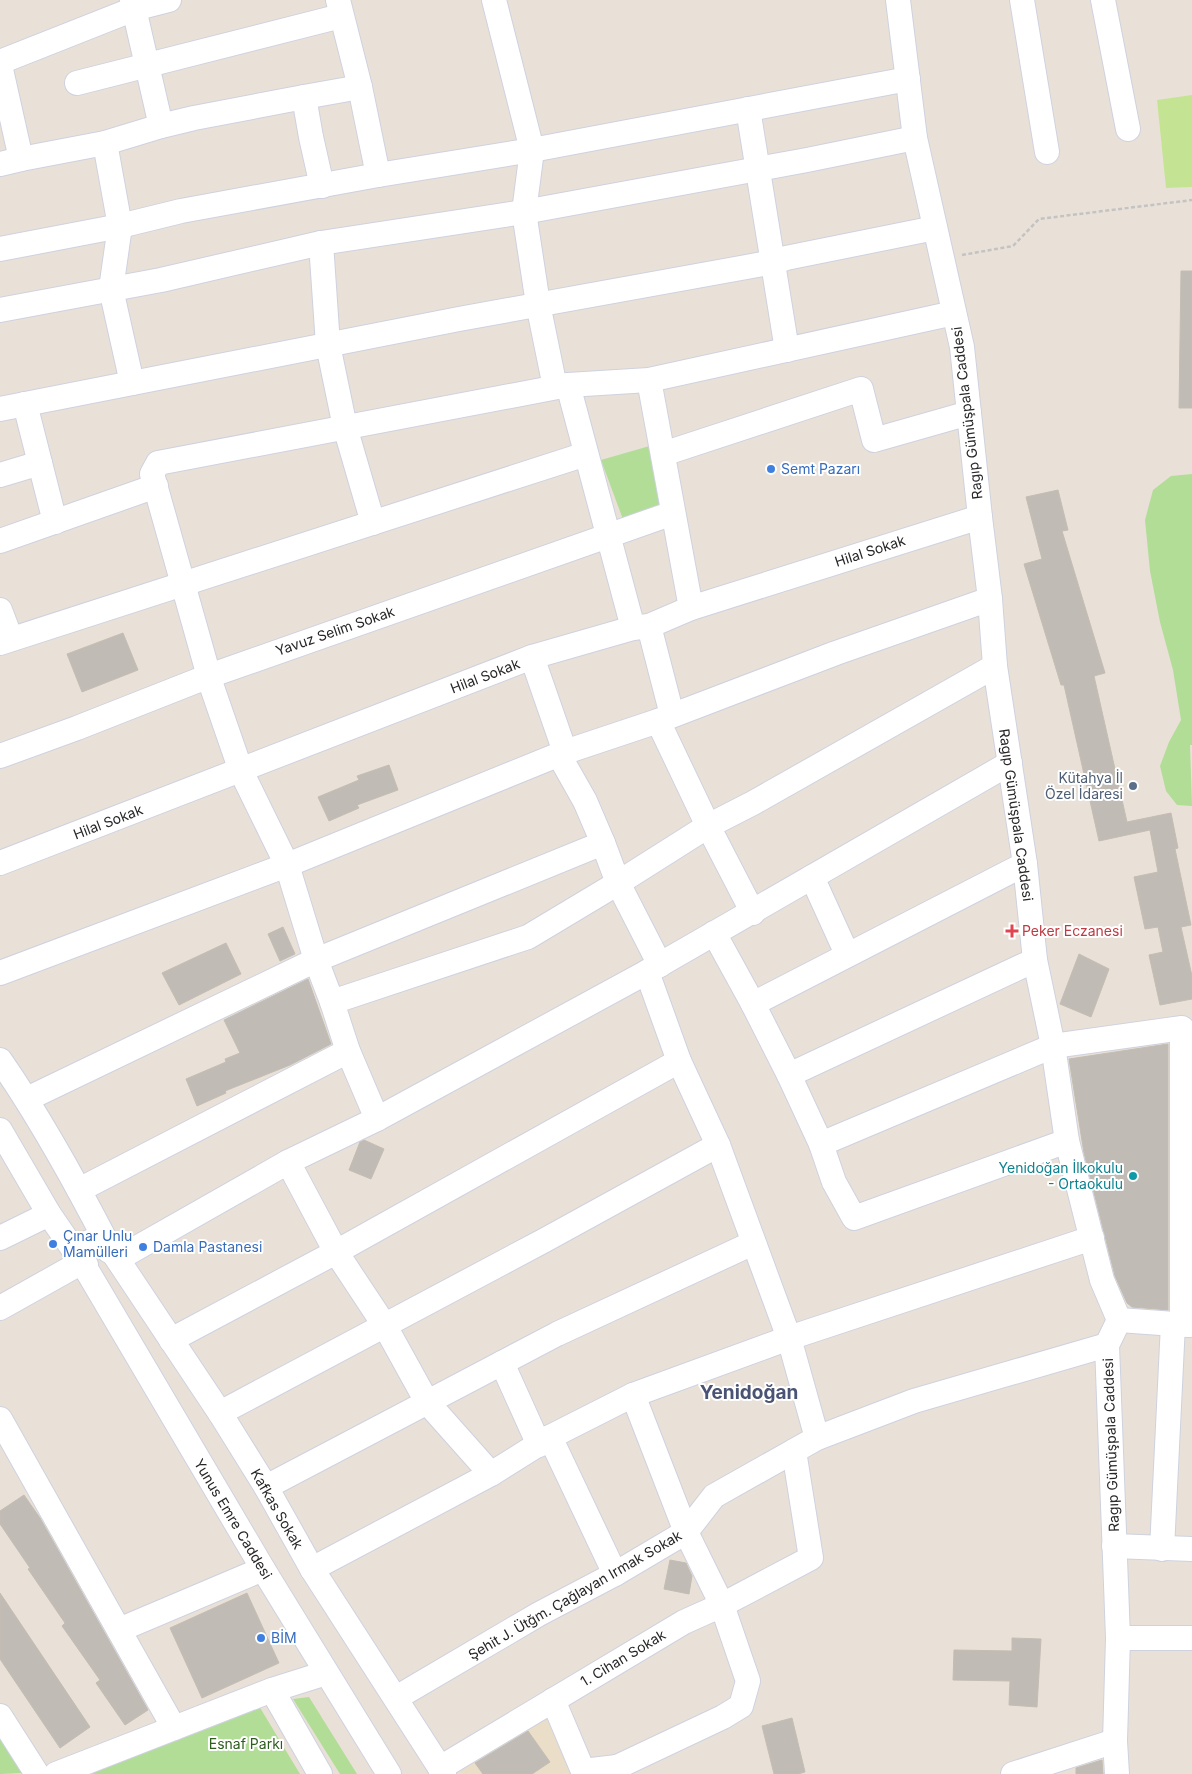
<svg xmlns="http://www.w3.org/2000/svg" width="1192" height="1774" font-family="Inter,sans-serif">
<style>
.education{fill:#eadec8}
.green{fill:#b1dd97}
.pitch{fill:#c5e493}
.building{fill:#c1bbb5;stroke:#c3bdb3}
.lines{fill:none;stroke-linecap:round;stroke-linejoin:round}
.minor-casing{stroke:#ced2df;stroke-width:26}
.path{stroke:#c3c3c3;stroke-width:2.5;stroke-dasharray:4 2.5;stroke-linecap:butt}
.minor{stroke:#fff;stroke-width:24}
.shop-dot{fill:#3f7fe0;stroke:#fff;stroke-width:2}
.service-dot{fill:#5c6f8a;stroke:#fff;stroke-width:2}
.health-dot{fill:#e0444e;stroke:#fff;stroke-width:2}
.culture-dot{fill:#0f9aa8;stroke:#fff;stroke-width:2}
.labels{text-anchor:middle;stroke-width:4;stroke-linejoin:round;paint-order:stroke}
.street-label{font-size:14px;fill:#272727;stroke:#fff}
.shop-label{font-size:14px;fill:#366cbe;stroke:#fff;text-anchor:start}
.service-label{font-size:14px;fill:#4e5e75;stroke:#fff;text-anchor:end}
.health-label{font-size:14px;fill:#be3a42;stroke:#fff;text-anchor:start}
.culture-label{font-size:14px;fill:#0d838f;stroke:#fff;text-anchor:end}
.park-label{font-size:14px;fill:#2c5e1d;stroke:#fff}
.district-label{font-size:19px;font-weight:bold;fill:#4a5374;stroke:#fff}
</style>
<rect width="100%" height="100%" fill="#e9e1d8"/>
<path class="education" d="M547 1710 578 1774H462L457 1766Z"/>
<g class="green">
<path d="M653 445 666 506 624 522 601 460Z"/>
<path d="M1192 474V745H1190L1192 806 1177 805 1166 791 1160 766 1169 742 1181 720 1173 670 1160 622 1150 571 1145 520 1153 490 1171 476Z"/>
<path d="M309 1697 357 1774H340L293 1699Z"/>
<path d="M259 1706 300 1774H93V1772Z"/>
<path d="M0 1736 23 1773 0 1774Z"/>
</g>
<path class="pitch" d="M1192 95V187L1166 188 1157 100Z"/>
<g class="building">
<path d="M1181 271H1192V408H1179Z"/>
<path d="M1058 490 1068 530 1062 531 1105 673 1094 676 1127 822 1171 813 1178 848 1175 849 1191 925 1181 927 1192 976V999L1160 1005 1149 955 1163 952 1158 927 1145 929 1134 877 1158 872 1150 830 1099 841 1064 685H1061L1024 564 1042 559 1026 497Z"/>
<path d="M123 633 138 670 82 692 67 654Z"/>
<path d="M389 765 398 790 357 805 359 808 329 821 318 797 359 780 357 776Z"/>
<path d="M283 927 295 954 280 961 268 934Z"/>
<path d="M226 943 241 974 179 1005 162 973Z"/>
<path d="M1079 954 1109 969 1091 1017 1060 1004Z"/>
<path d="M308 979 331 1044 290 1065 225 1091 226 1093 197 1106 186 1079 226 1062 225 1059 240 1053 224 1020Z"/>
<path d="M1168 1044V1310L1132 1307 1127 1303 1115 1276 1084 1153 1069 1059Z"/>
<path d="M364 1140 384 1149 371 1179 349 1170 360 1142Z"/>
<path d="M24 1495 40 1518 148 1710 125 1725 96 1683 100 1680 62 1626 65 1623 28 1569 30 1568 0 1524V1511Z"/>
<path d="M670 1560 686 1563 692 1576 689 1594 664 1589Z"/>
<path d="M0 1593 90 1727 60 1748 0 1659Z"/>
<path d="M247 1593 279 1663 202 1698 170 1628Z"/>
<path d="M1012 1638 1041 1639 1037 1707 1009 1705 1010 1681 953 1680 954 1650 1012 1651Z"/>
<path d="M792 1718 805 1772 798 1774H774L762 1726Z"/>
<path d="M528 1731 550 1762 532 1774H483L475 1763Z"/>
<path d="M1102 1760 1103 1774H1076V1768Z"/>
</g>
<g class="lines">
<g class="minor-casing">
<g id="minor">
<path d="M132 0 161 126"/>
<path d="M338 0 360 87 378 175"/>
<path d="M494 0 532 150 524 212 538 304 555 387"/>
<path d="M898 0 915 138 962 347 980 517 990 599 995 666 1025 864 1035 960 1053 1046 1067 1141 1102 1280 1119 1320 1107 1345 1118 1638 1115 1741 1117 1774"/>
<path d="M1022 0 1047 152"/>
<path d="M1103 0 1128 129"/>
<path d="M0 62 134 9 169 0"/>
<path d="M0 65 21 159"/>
<path d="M77 83 341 16"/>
<path d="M304 97 360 87"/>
<path d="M748 109 787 350"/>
<path d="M105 143 120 226 111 289 132 383"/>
<path d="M0 164 21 159 105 143 161 126 194 118 304 97 311 137 322 186"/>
<path d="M321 243 328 345 345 427 373 523"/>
<path d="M0 249 120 226 181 211 378 175 532 150 908 79"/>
<path d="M0 310 161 280 321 243 524 212 807 160 915 138"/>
<path d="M649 380 691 608"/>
<path d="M568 385 633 628"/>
<path d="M25 404 55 522"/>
<path d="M0 409 459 319 774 262 786 258 935 228"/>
<path d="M663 454 861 389 874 440 969 413"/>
<path d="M0 475 40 463"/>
<path d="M0 541 156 486"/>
<path d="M0 610 11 639"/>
<path d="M649 626 672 715"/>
<path d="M0 643 586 454"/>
<path d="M532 657 565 752"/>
<path d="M658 721 708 826 753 913"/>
<path d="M559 755 585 801 603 843"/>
<path d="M0 756 77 728 209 676 673 513"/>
<path d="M0 863 532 657 633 628 649 626 691 608 980 517"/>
<path d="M812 877 847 954"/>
<path d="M714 933 753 1004 789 1075 821 1144 834 1182 854 1218 1067 1141"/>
<path d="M660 965 618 883 708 826 753 803 995 666"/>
<path d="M647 972 679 1061 718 1145 789 1338 817 1438"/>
<path d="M0 973 287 865 565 752 658 721 836 653 990 599"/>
<path d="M753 1004 1025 864"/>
<path d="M0 1060C41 1119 75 1181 108 1245L109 1251"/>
<path d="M789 1075 1035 960"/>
<path d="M27 1099 316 960 603 843 618 883 528 937 332 1002"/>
<path d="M377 1119 348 1051 332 1002 316 960 287 865 241 771 212 687 152 474 158 463 568 385 649 380 954 313"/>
<path d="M0 1130 49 1214 82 1262 86 1265"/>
<path d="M821 1144 1053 1046 1182 1028V1325"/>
<path d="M288 1162 336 1252 385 1326 427 1402 491 1474"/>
<path d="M79 1190 348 1051"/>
<path d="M0 1238 49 1214"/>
<path d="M108 1245 220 1413 266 1487 312 1569 444 1774"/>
<path d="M0 1308 82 1262"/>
<path d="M1119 1320 1189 1325"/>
<path d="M171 1340 336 1252 679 1061"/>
<path d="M502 1363 539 1445"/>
<path d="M220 1413 545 1240 718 1145"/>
<path d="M0 1419 174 1728"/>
<path d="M550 1437 615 1574"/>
<path d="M266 1487 557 1334 753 1243"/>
<path d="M1114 1546 1192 1549"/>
<path d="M1162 1549 1173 1324"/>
<path d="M312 1569 491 1474 550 1437 633 1395 789 1338 1092 1238"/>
<path d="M119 1630 263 1569"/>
<path d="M1118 1638H1192"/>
<path d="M272 1690 320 1774"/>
<path d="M396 1698 539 1614 615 1574 686 1532 714 1496 817 1438 914 1401 1107 1345"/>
<path d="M553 1700 583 1771 617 1767 619 1774"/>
<path d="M0 1716 37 1774"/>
<path d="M617 1767 723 1717 741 1706 748 1681 722 1605 686 1532 633 1395"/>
<path d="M440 1768 684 1622 722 1605 811 1558 794 1451"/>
<path d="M56 1774 272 1690 326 1673"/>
<path d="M389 1774 263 1569 82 1262 81 1252 82 1248 85 1244 94 1240 103 1241 108 1245 128 1253 288 1162 377 1119 647 972 1010 763"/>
<path d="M1013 1774 1115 1741"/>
</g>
</g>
<path class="path" d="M962 255 1013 246 1039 219 1192 200"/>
<use href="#minor" class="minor"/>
</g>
<g class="shop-dot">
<circle cx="771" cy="469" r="5"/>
<circle cx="53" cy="1244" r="5"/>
<circle cx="143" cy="1247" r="5"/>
<circle cx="261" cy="1638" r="5"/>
</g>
<circle class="service-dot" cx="1133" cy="786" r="5"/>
<path class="health-dot" d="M1009.5 923.5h5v5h5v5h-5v5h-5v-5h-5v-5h5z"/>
<circle class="culture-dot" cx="1133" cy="1176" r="5"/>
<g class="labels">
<g class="street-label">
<text transform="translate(967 413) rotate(-97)" y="5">Ragıp Gümüşpala Caddesi</text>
<text transform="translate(870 551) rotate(-18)" y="5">Hilal Sokak</text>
<text transform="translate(335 631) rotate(-19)" y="5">Yavuz Selim Sokak</text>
<text transform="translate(485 676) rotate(-21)" y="5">Hilal Sokak</text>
<text transform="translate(1016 815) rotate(82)" y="5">Ragıp Gümüşpala Caddesi</text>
<text transform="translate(108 822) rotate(-21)" y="5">Hilal Sokak</text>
<text transform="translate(1111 1445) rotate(-92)" y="5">Ragıp Gümüşpala Caddesi</text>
<text transform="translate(277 1509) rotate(60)" y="5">Kafkas Sokak</text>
<text transform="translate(233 1519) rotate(59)" y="5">Yunus Emre Caddesi</text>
<text transform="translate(575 1595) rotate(-30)" y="5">Şehit J. Ütğm. Çağlayan Irmak Sokak</text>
<text transform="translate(623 1658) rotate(-31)" y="5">1. Cihan Sokak</text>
</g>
<g class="shop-label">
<text x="781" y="474">Semt Pazarı</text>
<text x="63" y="1241">Çınar Unlu<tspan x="63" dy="16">Mamülleri</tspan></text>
<text x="153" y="1252">Damla Pastanesi</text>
<text x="271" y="1643">BİM</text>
</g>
<g class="service-label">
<text x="1123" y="783">Kütahya İl<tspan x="1123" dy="16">Özel İdaresi</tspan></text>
</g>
<g class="health-label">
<text x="1022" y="936">Peker Eczanesi</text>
</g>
<g class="culture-label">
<text x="1123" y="1173">Yenidoğan İlkokulu<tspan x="1123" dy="16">- Ortaokulu</tspan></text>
</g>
<g class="park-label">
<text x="246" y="1749">Esnaf Parkı</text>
</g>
<g class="district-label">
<text x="749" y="1399">Yenidoğan</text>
</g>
</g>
</svg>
